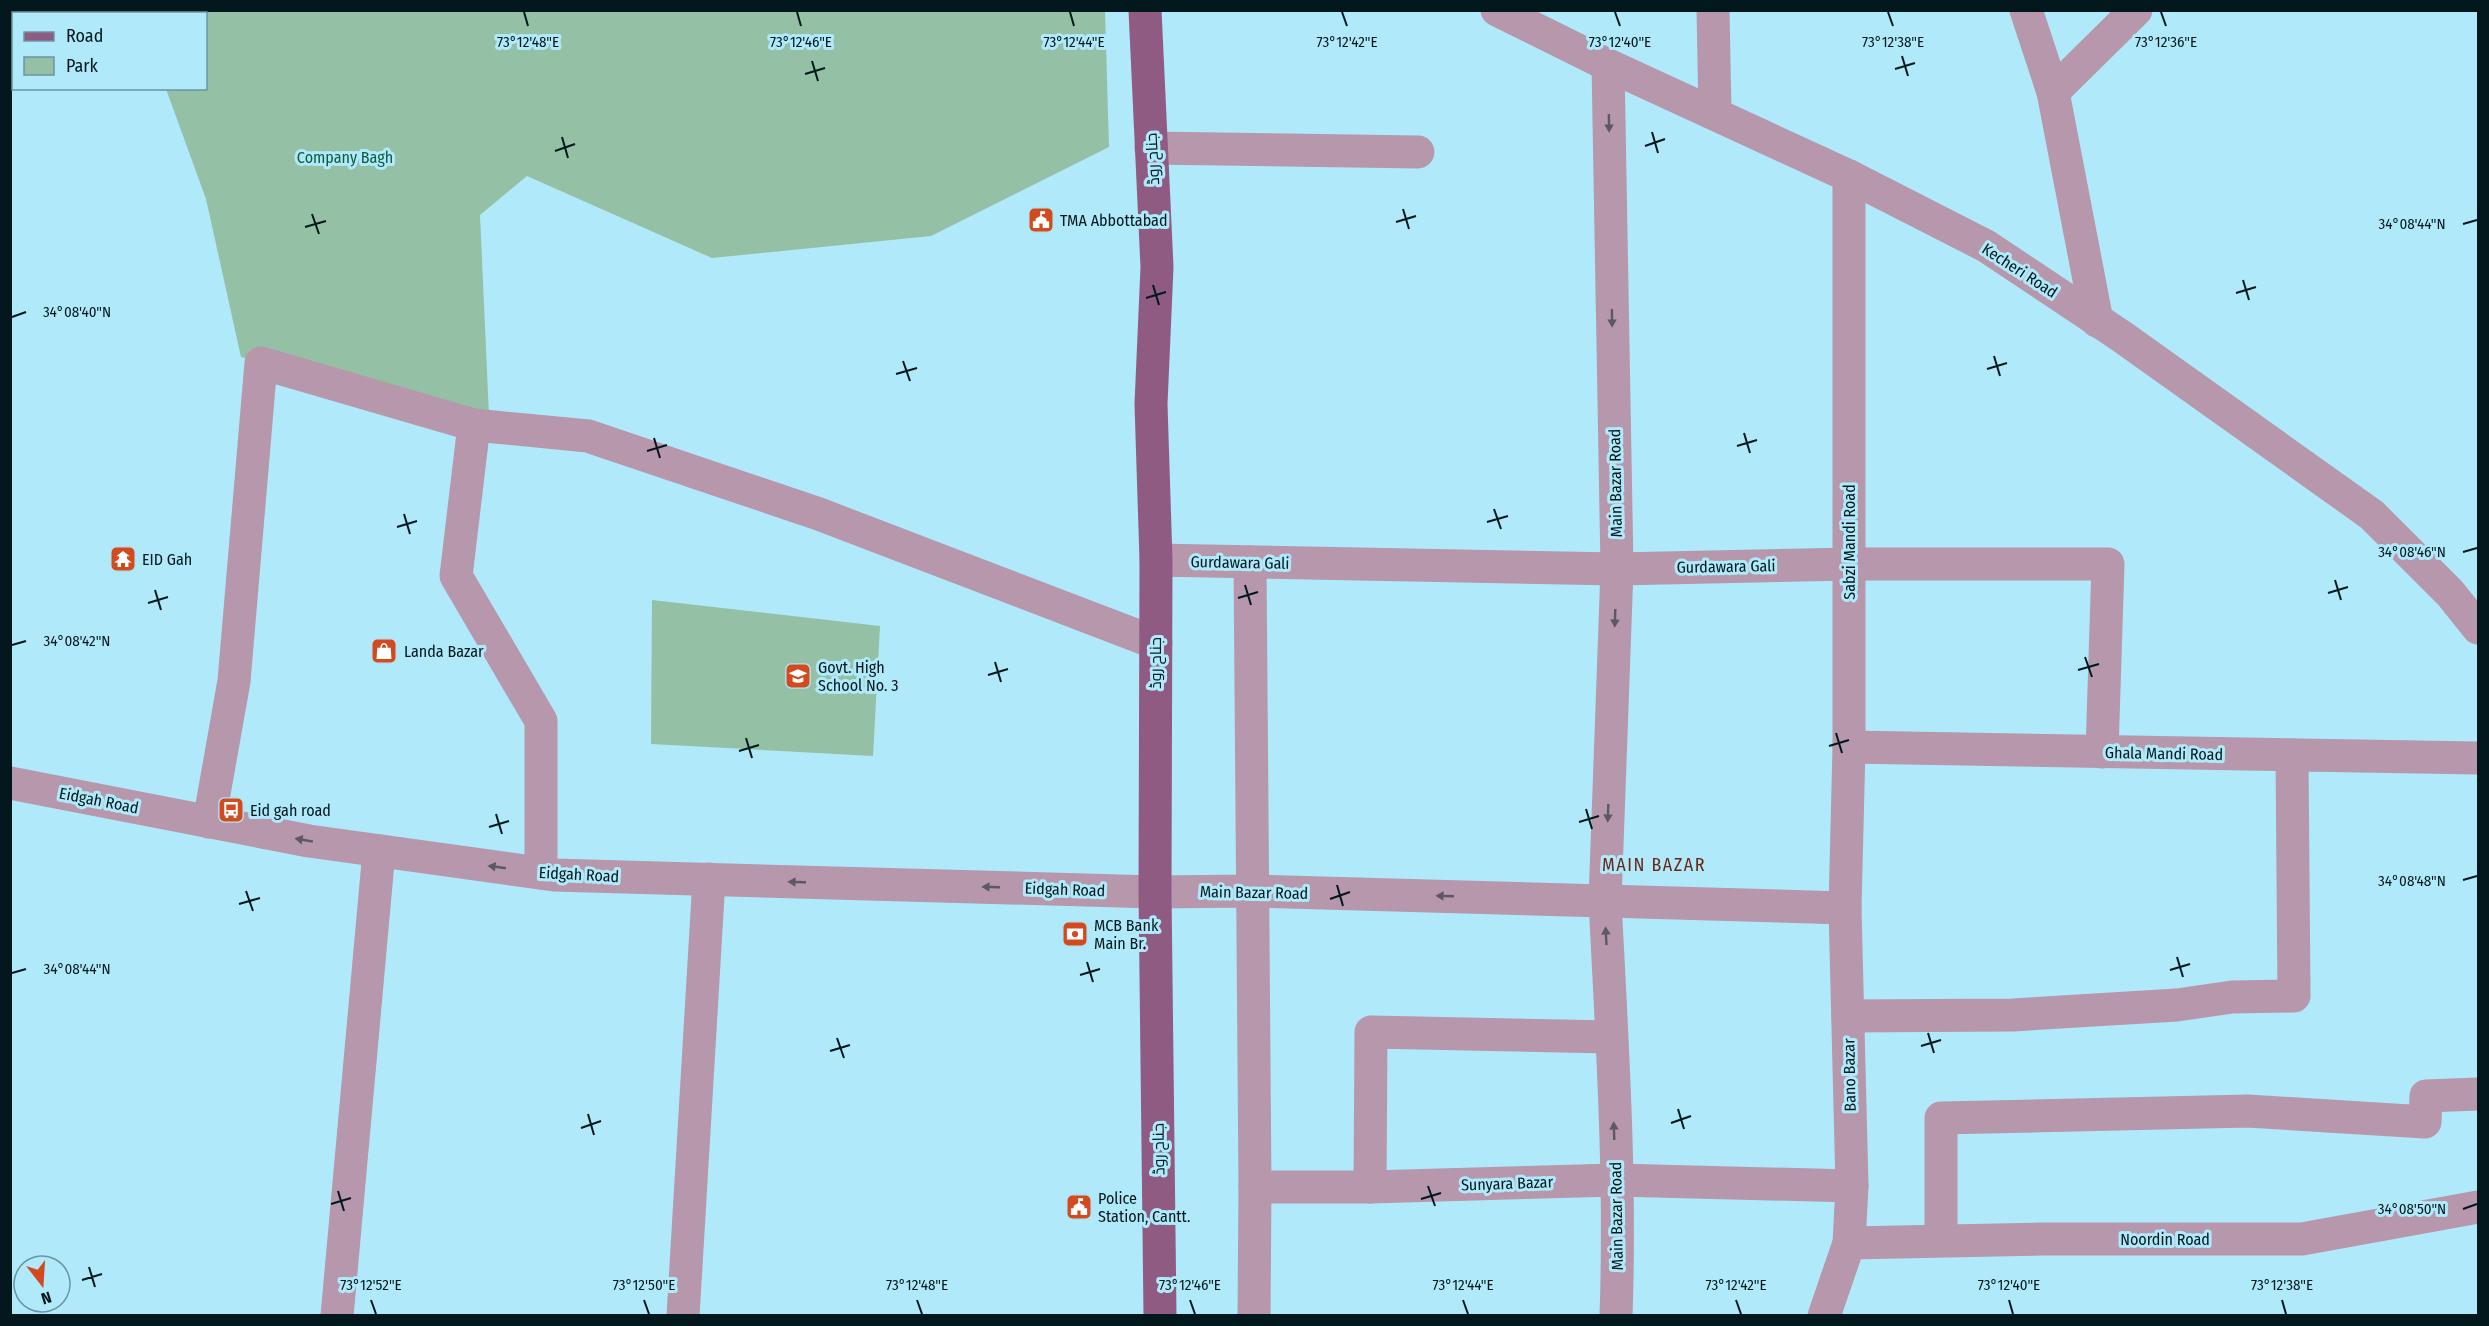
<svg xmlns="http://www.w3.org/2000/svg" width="2489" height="1326" font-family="'Fira Sans Condensed',Cairo,sans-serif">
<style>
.green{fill:#94c0a5}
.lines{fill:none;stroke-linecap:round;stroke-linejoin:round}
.minor{stroke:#b697ac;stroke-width:33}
.major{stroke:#905b82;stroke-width:33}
.oneway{fill:#5c5864}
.ticks{fill:none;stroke:#02181d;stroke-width:2}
.labels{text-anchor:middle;stroke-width:6;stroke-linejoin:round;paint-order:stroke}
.park-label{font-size:16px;fill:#0f5c39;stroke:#b0e9fa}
.street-label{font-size:16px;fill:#02181d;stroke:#b0e9fa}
.poi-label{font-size:16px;fill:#02181d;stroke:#b0e9fa;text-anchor:start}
.neighbourhood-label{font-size:18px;letter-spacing:1.5px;fill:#6a2814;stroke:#b0e9fa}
.ticks-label{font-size:15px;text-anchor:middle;fill:#02181d;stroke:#b0e9fa;stroke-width:6;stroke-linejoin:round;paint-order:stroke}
</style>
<rect width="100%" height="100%" fill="#b0e9fa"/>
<g class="green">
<path d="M138 11H1105L1109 147 931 236 712 258 527 176 480 215 489 416 241 357 206 199 166 89 206 88V14H139Z"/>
<path d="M652 600 880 626 873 756 651 744Z"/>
</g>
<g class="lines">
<g class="minor">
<path d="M1497 10 1608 65 1849 176 1986 246 2121 336 2372 515 2450 593 2478 628"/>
<path d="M1713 10 1715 113"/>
<path d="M2026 10 2053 92"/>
<path d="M62 14 65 10"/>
<path d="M10 56 14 53"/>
<path d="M1608 65 1617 569 1605 901 1845 908"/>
<path d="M1151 148 1418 152"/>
<path d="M2097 321 2053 92 2136 10"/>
<path d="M474 425 588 436 819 514 1156 643"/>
<path d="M1156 560 1617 569 1849 564H2108L2102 752"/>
<path d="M1250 562 1255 1187"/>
<path d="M1849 747 2478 758"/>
<path d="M10 783 309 841 554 875 1155 892 1251 891 1605 901C1612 1038 1621 1178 1616 1316"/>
<path d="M209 822 234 681 261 363 474 425 456 576 541 721V873"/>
<path d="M1848 1016 2013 1015 2177 1005 2232 997 2294 996 2292 755"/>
<path d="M1370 1187 1371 1032 1611 1037"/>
<path d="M1941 1240V1118L2248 1111 2425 1122 2426 1096 2478 1094"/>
<path d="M1849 1243 2042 1239H2302L2478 1207"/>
<path d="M337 1316 379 851"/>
<path d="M683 1316 709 879"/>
<path d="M1254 1316 1255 1187H1370L1616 1180 1852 1186"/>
<path d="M1824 1316 1849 1243 1852 1186 1845 908 1849 747V176"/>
</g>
<path class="major" d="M1145 10 1157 267 1151 404 1156 560 1155 892 1160 1316"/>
</g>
<defs><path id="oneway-solid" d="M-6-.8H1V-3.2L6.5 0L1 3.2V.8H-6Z" transform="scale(1.5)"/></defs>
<g class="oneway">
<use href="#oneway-solid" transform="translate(1609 123) rotate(89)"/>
<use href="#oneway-solid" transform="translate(1612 318) rotate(89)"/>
<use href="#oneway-solid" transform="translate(1615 618) rotate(92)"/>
<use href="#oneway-solid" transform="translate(1608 813) rotate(92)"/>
<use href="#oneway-solid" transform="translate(304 840) rotate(-170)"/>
<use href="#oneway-solid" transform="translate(497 867) rotate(-172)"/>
<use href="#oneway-solid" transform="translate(797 882) rotate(-178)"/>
<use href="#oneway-solid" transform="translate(991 887) rotate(-178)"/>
<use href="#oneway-solid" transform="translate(1445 896) rotate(-178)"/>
<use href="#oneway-solid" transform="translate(1606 936) rotate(-93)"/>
<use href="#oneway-solid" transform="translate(1614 1131) rotate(-92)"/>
</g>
<path class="ticks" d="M524 12 528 26M797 12 801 26M1070 12 1074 26M1342 12 1347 26M1615 12 1620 26M1888 12 1893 26M2161 12 2166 26M1902 56 1908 76M812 61 818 81M1895 69 1915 63M805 74 825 68M1652 132 1658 153M562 137 568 158M1645 146 1665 139M555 151 575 144M1403 209 1409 229M312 214 319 234M1396 222 1416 216M2463 224 2477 220M305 227 326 221M2243 280 2249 300M1153 285 1159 305M2236 293 2256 287M1146 298 1166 292M12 317 26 312M1994 356 2000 376M903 361 910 381M1987 369 2007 363M896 374 917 368M1744 433 1750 453M654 438 660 458M1737 446 1757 440M647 451 667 445M1494 509 1501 529M404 514 410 534M1487 522 1508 516M397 527 417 521M2463 552 2477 548M2335 580 2341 600M1245 585 1251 605M155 590 161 610M2328 593 2348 587M1238 598 1258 592M148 603 168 597M12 645 26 641M2085 657 2092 677M995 662 1001 682M2078 670 2099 664M988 675 1008 669M1836 733 1842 753M746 738 752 758M1829 746 1849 740M739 751 759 745M1586 809 1592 829M496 814 502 834M1579 822 1599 816M489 827 509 821M2463 880 2477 876M1337 885 1343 906M246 891 253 911M1330 899 1350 892M239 904 260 898M2177 957 2183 977M1087 962 1093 982M2170 970 2190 964M12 973 26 969M1080 975 1100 969M1928 1033 1934 1053M837 1038 844 1058M1921 1046 1941 1040M830 1051 850 1045M1678 1109 1684 1129M588 1114 594 1135M1671 1123 1691 1116M581 1128 601 1121M1428 1186 1435 1206M338 1191 344 1211M1421 1199 1441 1193M331 1204 351 1198M2463 1209 2477 1204M89 1267 95 1287M82 1280 102 1274M371 1300 376 1314M644 1300 649 1314M917 1300 922 1314M1190 1300 1195 1314M1463 1300 1468 1314M1736 1300 1741 1314M2009 1300 2013 1314M2282 1300 2286 1314"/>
<defs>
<g id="civic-square" transform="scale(1.35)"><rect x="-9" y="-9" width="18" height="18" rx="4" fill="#d24a1d" stroke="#b0e9fa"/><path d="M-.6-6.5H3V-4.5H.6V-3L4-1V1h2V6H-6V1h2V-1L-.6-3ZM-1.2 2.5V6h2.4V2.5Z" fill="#fff"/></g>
<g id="temple-square" transform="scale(1.35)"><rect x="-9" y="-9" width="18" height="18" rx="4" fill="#d24a1d" stroke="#b0e9fa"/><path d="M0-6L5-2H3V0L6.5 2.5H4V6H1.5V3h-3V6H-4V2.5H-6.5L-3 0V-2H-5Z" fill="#fff"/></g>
<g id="shop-square" transform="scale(1.35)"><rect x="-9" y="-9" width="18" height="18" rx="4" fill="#d24a1d" stroke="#b0e9fa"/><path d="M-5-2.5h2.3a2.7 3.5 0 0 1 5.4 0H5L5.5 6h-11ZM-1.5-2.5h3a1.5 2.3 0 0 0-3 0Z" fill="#fff"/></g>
<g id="school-square" transform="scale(1.35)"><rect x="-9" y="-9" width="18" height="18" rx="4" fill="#d24a1d" stroke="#b0e9fa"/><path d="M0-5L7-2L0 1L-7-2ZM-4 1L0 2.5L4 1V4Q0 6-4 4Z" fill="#fff"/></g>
<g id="bus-square" transform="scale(1.35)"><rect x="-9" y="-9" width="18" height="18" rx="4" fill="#d24a1d" stroke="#b0e9fa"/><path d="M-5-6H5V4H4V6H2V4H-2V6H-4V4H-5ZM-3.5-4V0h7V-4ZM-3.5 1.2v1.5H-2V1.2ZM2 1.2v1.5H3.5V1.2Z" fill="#fff"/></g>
<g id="bank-square" transform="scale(1.35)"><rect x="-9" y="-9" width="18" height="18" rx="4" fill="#d24a1d" stroke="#b0e9fa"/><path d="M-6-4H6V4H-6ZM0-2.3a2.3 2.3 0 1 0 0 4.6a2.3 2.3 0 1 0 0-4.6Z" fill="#fff"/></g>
</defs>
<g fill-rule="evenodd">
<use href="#civic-square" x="1041" y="220"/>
<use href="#temple-square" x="123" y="559"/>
<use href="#shop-square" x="384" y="651"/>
<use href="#school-square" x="798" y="676"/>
<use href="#bus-square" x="231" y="810"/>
<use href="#bank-square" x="1075" y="934"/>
<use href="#civic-square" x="1079" y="1207"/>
</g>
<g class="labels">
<g class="park-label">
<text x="345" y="163">Company Bagh</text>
</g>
<g class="street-label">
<text transform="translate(1152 159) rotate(-93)" y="6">جناح روڈ</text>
<text transform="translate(2020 270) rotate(33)" y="6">Kecheri Road</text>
<text transform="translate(1615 483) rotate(-91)" y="6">Main Bazar Road</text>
<text transform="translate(1849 542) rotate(-90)" y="6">Sabzi Mandi Road</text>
<text transform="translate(1240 562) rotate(1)" y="6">Gurdawara Gali</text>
<text transform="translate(1726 566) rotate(-1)" y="6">Gurdawara Gali</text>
<text transform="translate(1155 663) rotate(-90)" y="6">جناح روڈ</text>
<text transform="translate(2164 753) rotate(1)" y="6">Ghala Mandi Road</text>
<text transform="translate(99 800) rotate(11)" y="6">Eidgah Road</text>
<text transform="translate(579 874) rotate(3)" y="6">Eidgah Road</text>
<text transform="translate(1065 889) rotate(2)" y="6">Eidgah Road</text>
<text transform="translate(1254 892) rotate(1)" y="6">Main Bazar Road</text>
<text transform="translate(1849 1075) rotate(-91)" y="6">Bano Bazar</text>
<text transform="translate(1158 1149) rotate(-91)" y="6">جناح روڈ</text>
<text transform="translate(1507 1183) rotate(-2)" y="6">Sunyara Bazar</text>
<text transform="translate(1616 1216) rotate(-91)" y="6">Main Bazar Road</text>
<text x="2165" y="1245">Noordin Road</text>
</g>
<g class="poi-label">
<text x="1060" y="226">TMA Abbottabad</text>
<text x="142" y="565">EID Gah</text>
<text x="404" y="657">Landa Bazar</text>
<text x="818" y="673">Govt. High<tspan x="818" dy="18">School No. 3</tspan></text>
<text x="250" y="816">Eid gah road</text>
<text x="1094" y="931">MCB Bank<tspan x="1094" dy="18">Main Br.</tspan></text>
<text x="1098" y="1204">Police<tspan x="1098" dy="18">Station, Cantt.</tspan></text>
</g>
<g class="neighbourhood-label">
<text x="1654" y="871">MAIN BAZAR</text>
</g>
</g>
<g class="ticks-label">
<text x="528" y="47">73°12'48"E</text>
<text x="801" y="47">73°12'46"E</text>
<text x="1074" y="47">73°12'44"E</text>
<text x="1347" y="47">73°12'42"E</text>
<text x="1620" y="47">73°12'40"E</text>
<text x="1893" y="47">73°12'38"E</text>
<text x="2166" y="47">73°12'36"E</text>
<text x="2412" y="229">34°08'44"N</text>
<text x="77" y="317">34°08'40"N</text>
<text x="2412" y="557">34°08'46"N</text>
<text x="77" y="646">34°08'42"N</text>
<text x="2412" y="886">34°08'48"N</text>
<text x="77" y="974">34°08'44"N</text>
<text x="2412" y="1214">34°08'50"N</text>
<text x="371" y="1290">73°12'52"E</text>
<text x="644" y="1290">73°12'50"E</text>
<text x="917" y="1290">73°12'48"E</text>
<text x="1190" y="1290">73°12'46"E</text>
<text x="1463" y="1290">73°12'44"E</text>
<text x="1736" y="1290">73°12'42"E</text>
<text x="2009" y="1290">73°12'40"E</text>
<text x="2282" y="1290">73°12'38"E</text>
</g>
<rect width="2489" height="1326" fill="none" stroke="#02181d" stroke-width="24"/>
<rect x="12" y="12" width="195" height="78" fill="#b0e9fa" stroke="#6a95a2" stroke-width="1.5"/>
<rect x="24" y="32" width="30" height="9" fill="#905b82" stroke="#6a95a2" stroke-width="1.5"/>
<text x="66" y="42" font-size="18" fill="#02181d">Road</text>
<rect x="24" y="57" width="30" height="18" fill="#94c0a5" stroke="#6a95a2" stroke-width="1.5"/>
<text x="66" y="72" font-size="18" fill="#02181d">Park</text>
<g transform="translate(42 1284) rotate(163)"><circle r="28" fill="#b0e9fa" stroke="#6a95a2" stroke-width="1.5"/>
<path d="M0-4.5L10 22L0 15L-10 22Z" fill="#d24a1d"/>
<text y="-9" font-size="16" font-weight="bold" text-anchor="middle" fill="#02181d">N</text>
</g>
</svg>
